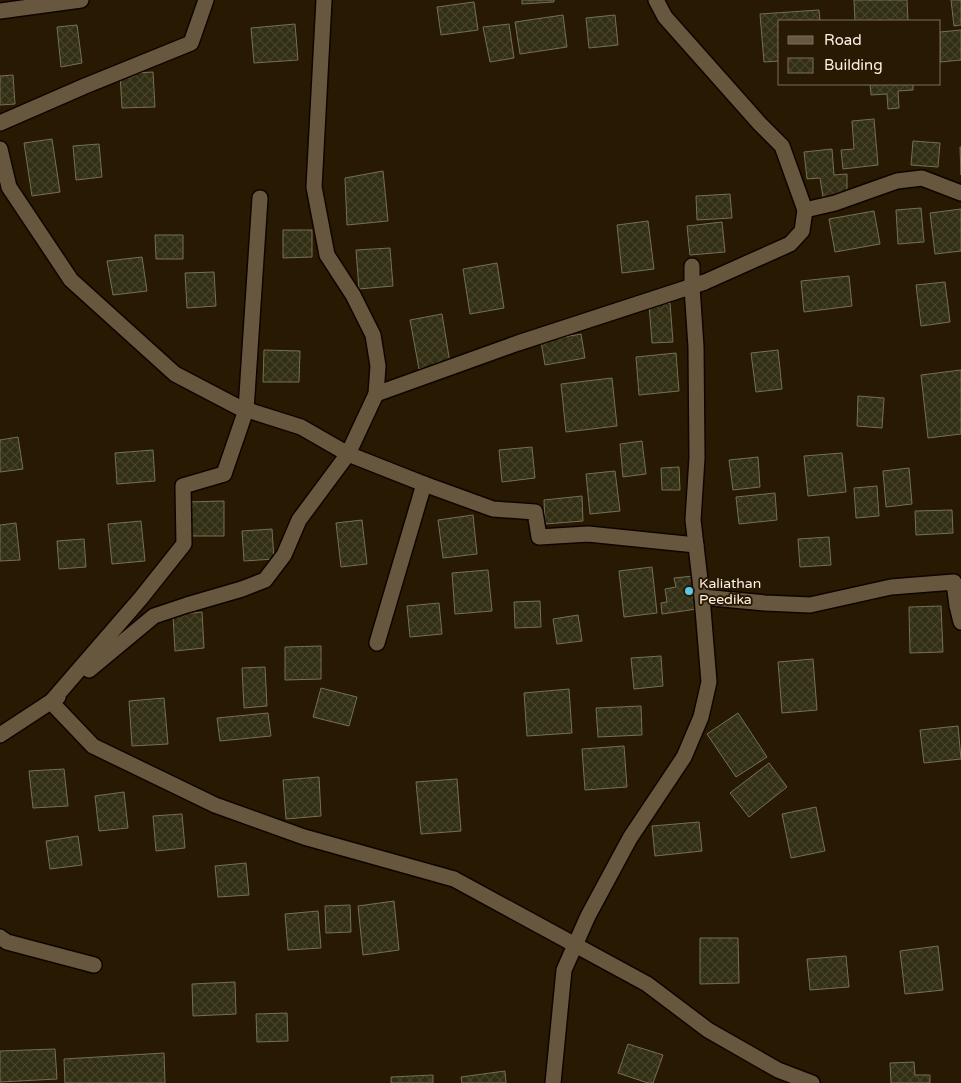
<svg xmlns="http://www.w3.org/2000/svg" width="961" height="1083" font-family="'Varela Round',sans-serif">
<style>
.building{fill:url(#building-cross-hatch);stroke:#737054}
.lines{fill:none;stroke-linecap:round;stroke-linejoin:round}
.minor-casing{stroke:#100400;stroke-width:18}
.minor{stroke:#68573f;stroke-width:15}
.poi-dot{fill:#5bc8e6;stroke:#281903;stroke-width:2}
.labels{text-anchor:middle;stroke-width:4;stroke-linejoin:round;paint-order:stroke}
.poi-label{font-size:14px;fill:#fcf1e4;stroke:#281903;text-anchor:start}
</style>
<defs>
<pattern id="building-cross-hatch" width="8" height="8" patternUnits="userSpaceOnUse" patternTransform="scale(1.25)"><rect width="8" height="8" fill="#322f14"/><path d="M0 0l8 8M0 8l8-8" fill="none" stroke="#46432b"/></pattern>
</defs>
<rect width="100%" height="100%" fill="#281903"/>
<g class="building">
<path d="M522 0H554V2L522 4Z"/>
<path d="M854 0H907L908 21H855Z"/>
<path d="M951 0H961V25L954 26Z"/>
<path d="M474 2 478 30 441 35 437 7Z"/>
<path d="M819 10 820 21H780V61L764 62 760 14Z"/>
<path d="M563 15 567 47 520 54 515 22Z"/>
<path d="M615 15 618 45 589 48 586 18Z"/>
<path d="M295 24 298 60 254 63 251 28Z"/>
<path d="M509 24 514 58 490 62 483 27Z"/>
<path d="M77 25 82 63 61 67 57 27Z"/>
<path d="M961 30V60L940 62V32Z"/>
<path d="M153 72 155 107 122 108 120 74Z"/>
<path d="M13 75 15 104 0 105V76Z"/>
<path d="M870 84H913V90L898 91 899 108 888 109 887 94 871 95Z"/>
<path d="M874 119 878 165 843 169 841 150 854 149 852 121Z"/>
<path d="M52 139 60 192 32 196 24 143Z"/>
<path d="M913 141 940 143 938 167 911 165Z"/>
<path d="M99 144 102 177 76 180 73 146Z"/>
<path d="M960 147H961V175Z"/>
<path d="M832 149 834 175 847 174V195L823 197 820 178 807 179 804 152Z"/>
<path d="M383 171 388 221 347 225 345 178Z"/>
<path d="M730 194 732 218 697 220 696 196Z"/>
<path d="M921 208 924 242 898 244 896 210Z"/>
<path d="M961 209V251L935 254 930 213Z"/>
<path d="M874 211 880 244 835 252 829 219Z"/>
<path d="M648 221 654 269 622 273 617 225Z"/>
<path d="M722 222 725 252 690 255 687 226Z"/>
<path d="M283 230H312V257L283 258Z"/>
<path d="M155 235H183V259H156Z"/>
<path d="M390 248 393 286 359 289 356 250Z"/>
<path d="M142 257 147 291 113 295 107 261Z"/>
<path d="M497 263 504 308 470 314 463 269Z"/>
<path d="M214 272 216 306 187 308 185 273Z"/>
<path d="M849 276 852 306 804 312 801 281Z"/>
<path d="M945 282 950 322 921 326 916 285Z"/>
<path d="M670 303 673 342 652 343 649 304Z"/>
<path d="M442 314 450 363 419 369 410 320Z"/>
<path d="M581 334 585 358 545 365 541 341Z"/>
<path d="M264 350 300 351 299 382H263Z"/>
<path d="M778 350 782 389 756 392 751 353Z"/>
<path d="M676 353 679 391 639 395 636 357Z"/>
<path d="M961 370V434L928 438 921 375Z"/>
<path d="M612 378 617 426 566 432 561 384Z"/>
<path d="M858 396 884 398 882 428 857 426Z"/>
<path d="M18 437 23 469 0 472V440Z"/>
<path d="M642 441 646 474 623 477 620 444Z"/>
<path d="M532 447 535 478 502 482 499 450Z"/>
<path d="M153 450 155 481 117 484 115 453Z"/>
<path d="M842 453 846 492 808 496 804 456Z"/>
<path d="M758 457 760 487 733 490 729 460Z"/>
<path d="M679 467 680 490H662L661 468Z"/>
<path d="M909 468 912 504 886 507 883 471Z"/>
<path d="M615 471 620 511 590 514 586 474Z"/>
<path d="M877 486 879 516 856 518 854 488Z"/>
<path d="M775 493 777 520 739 524 736 497Z"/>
<path d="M582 496 583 521 545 524 544 500Z"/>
<path d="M224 501V536H189L188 502Z"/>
<path d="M952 510 953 533 916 535 915 511Z"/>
<path d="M473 515 477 554 443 558 438 520Z"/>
<path d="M362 520 367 564 341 567 336 523Z"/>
<path d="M141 521 145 561 112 564 108 524Z"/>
<path d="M16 523 20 560 0 561V525Z"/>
<path d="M272 529 274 559 244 561 242 531Z"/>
<path d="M829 537 831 565 800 567 798 539Z"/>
<path d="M84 539 86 567 59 569 57 541Z"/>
<path d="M652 567 657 613 624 617 619 571Z"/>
<path d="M488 570 492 611 455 614 452 573Z"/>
<path d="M693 576 697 609 662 614 661 603 667 602 665 589 676 587 674 578Z"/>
<path d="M540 601 541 627 515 628 514 602Z"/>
<path d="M439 603 442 634 410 637 407 606Z"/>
<path d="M941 606 943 652 910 653 909 607Z"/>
<path d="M202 612 204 648 175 651 173 615Z"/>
<path d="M578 615 582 641 557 644 553 619Z"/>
<path d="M321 646V679L285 680V647Z"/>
<path d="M661 656 663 686 634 689 631 658Z"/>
<path d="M813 659 817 710 782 713 778 662Z"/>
<path d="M265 667 267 706 244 708 242 668Z"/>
<path d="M321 688 357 697 349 726 313 717Z"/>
<path d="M569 689 572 733 527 736 524 693Z"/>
<path d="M164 698 168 744 132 746 129 701Z"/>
<path d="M641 706 642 735 598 737 596 708Z"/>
<path d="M268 713 271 736 220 741 217 718Z"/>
<path d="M738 713 767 757 736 777 707 734Z"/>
<path d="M958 726 961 759 924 763 920 730Z"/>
<path d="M624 746 627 787 585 790 582 749Z"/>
<path d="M769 763 787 787 749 817 730 793Z"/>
<path d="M64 769 68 806 33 808 29 771Z"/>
<path d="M319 777 321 816 286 819 283 780Z"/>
<path d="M457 779 461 831 421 834 416 782Z"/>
<path d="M124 792 128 828 99 831 95 796Z"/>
<path d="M816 807 825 851 791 858 782 814Z"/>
<path d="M182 814 185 848 156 851 153 816Z"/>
<path d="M699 822 702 851 655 856 652 826Z"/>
<path d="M78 836 82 865 50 869 46 841Z"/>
<path d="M246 863 249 895 218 897 215 866Z"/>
<path d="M394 901 399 950 363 955 358 906Z"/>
<path d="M350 905 351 932 326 933 325 906Z"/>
<path d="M318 911 321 948 288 950 285 914Z"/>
<path d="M700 938H738L739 983 700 984Z"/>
<path d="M938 946 943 990 905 994 900 951Z"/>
<path d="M846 956 849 987 810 990 807 959Z"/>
<path d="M235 982 236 1014 193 1016 192 984Z"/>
<path d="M287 1013 288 1041 257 1042 256 1014Z"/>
<path d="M628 1044 663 1055 653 1083H648L618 1073Z"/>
<path d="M55 1049 57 1079 0 1082V1051Z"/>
<path d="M164 1053 165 1083H65L64 1059Z"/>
<path d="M914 1062 915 1075H930V1083H891L890 1063Z"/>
<path d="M505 1071 506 1083H462L461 1077Z"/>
<path d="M433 1075V1083H391V1077Z"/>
</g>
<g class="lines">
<g class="minor-casing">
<g id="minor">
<path d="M0 11 81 0"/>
<path d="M0 123 85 86 191 43 206 0"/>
<path d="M0 149 9 187 71 280 175 374 238 407 301 427 348 454 424 484 493 509 535 512 539 537 588 534 696 545"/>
<path d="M260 198 246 410 224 474 183 486 184 544 141 598 51 702 93 746 215 805 304 837 454 879 647 984 708 1030 778 1070 812 1083"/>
<path d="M805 210 835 203 897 181 922 178 961 193"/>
<path d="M376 394 518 343 705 282 790 244 802 231 805 210 782 146 760 124 665 17 656 0"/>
<path d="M702 597 765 603 810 605 891 587 954 582 957 606 961 622"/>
<path d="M377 643 424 484"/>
<path d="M89 670 154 616 187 605 242 589 265 580 284 555 299 520 348 454 376 394 378 366 373 335 353 295 327 255 314 187 324 0"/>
<path d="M0 735 58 697"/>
<path d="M0 937 7 942 94 965"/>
<path d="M553 1083 564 970 588 916 630 838 684 757 701 717 709 682 702 597 693 520 697 458 696 347 692 287V266"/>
</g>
</g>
<use href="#minor" class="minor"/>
</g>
<circle class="poi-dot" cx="689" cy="591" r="5"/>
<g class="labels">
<g class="poi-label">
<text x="699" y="588">Kaliathan<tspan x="699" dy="16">Peedika</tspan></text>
</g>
</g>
<rect x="778" y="20" width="162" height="65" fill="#281903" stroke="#7d6f5d"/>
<rect x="788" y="36" width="25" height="8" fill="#68573f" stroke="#7d6f5d"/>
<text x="824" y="45" font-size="15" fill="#fcf1e4">Road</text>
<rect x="788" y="58" width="25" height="15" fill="url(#building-cross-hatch)" stroke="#7d6f5d"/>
<text x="824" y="70" font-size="15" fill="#fcf1e4">Building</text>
</svg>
